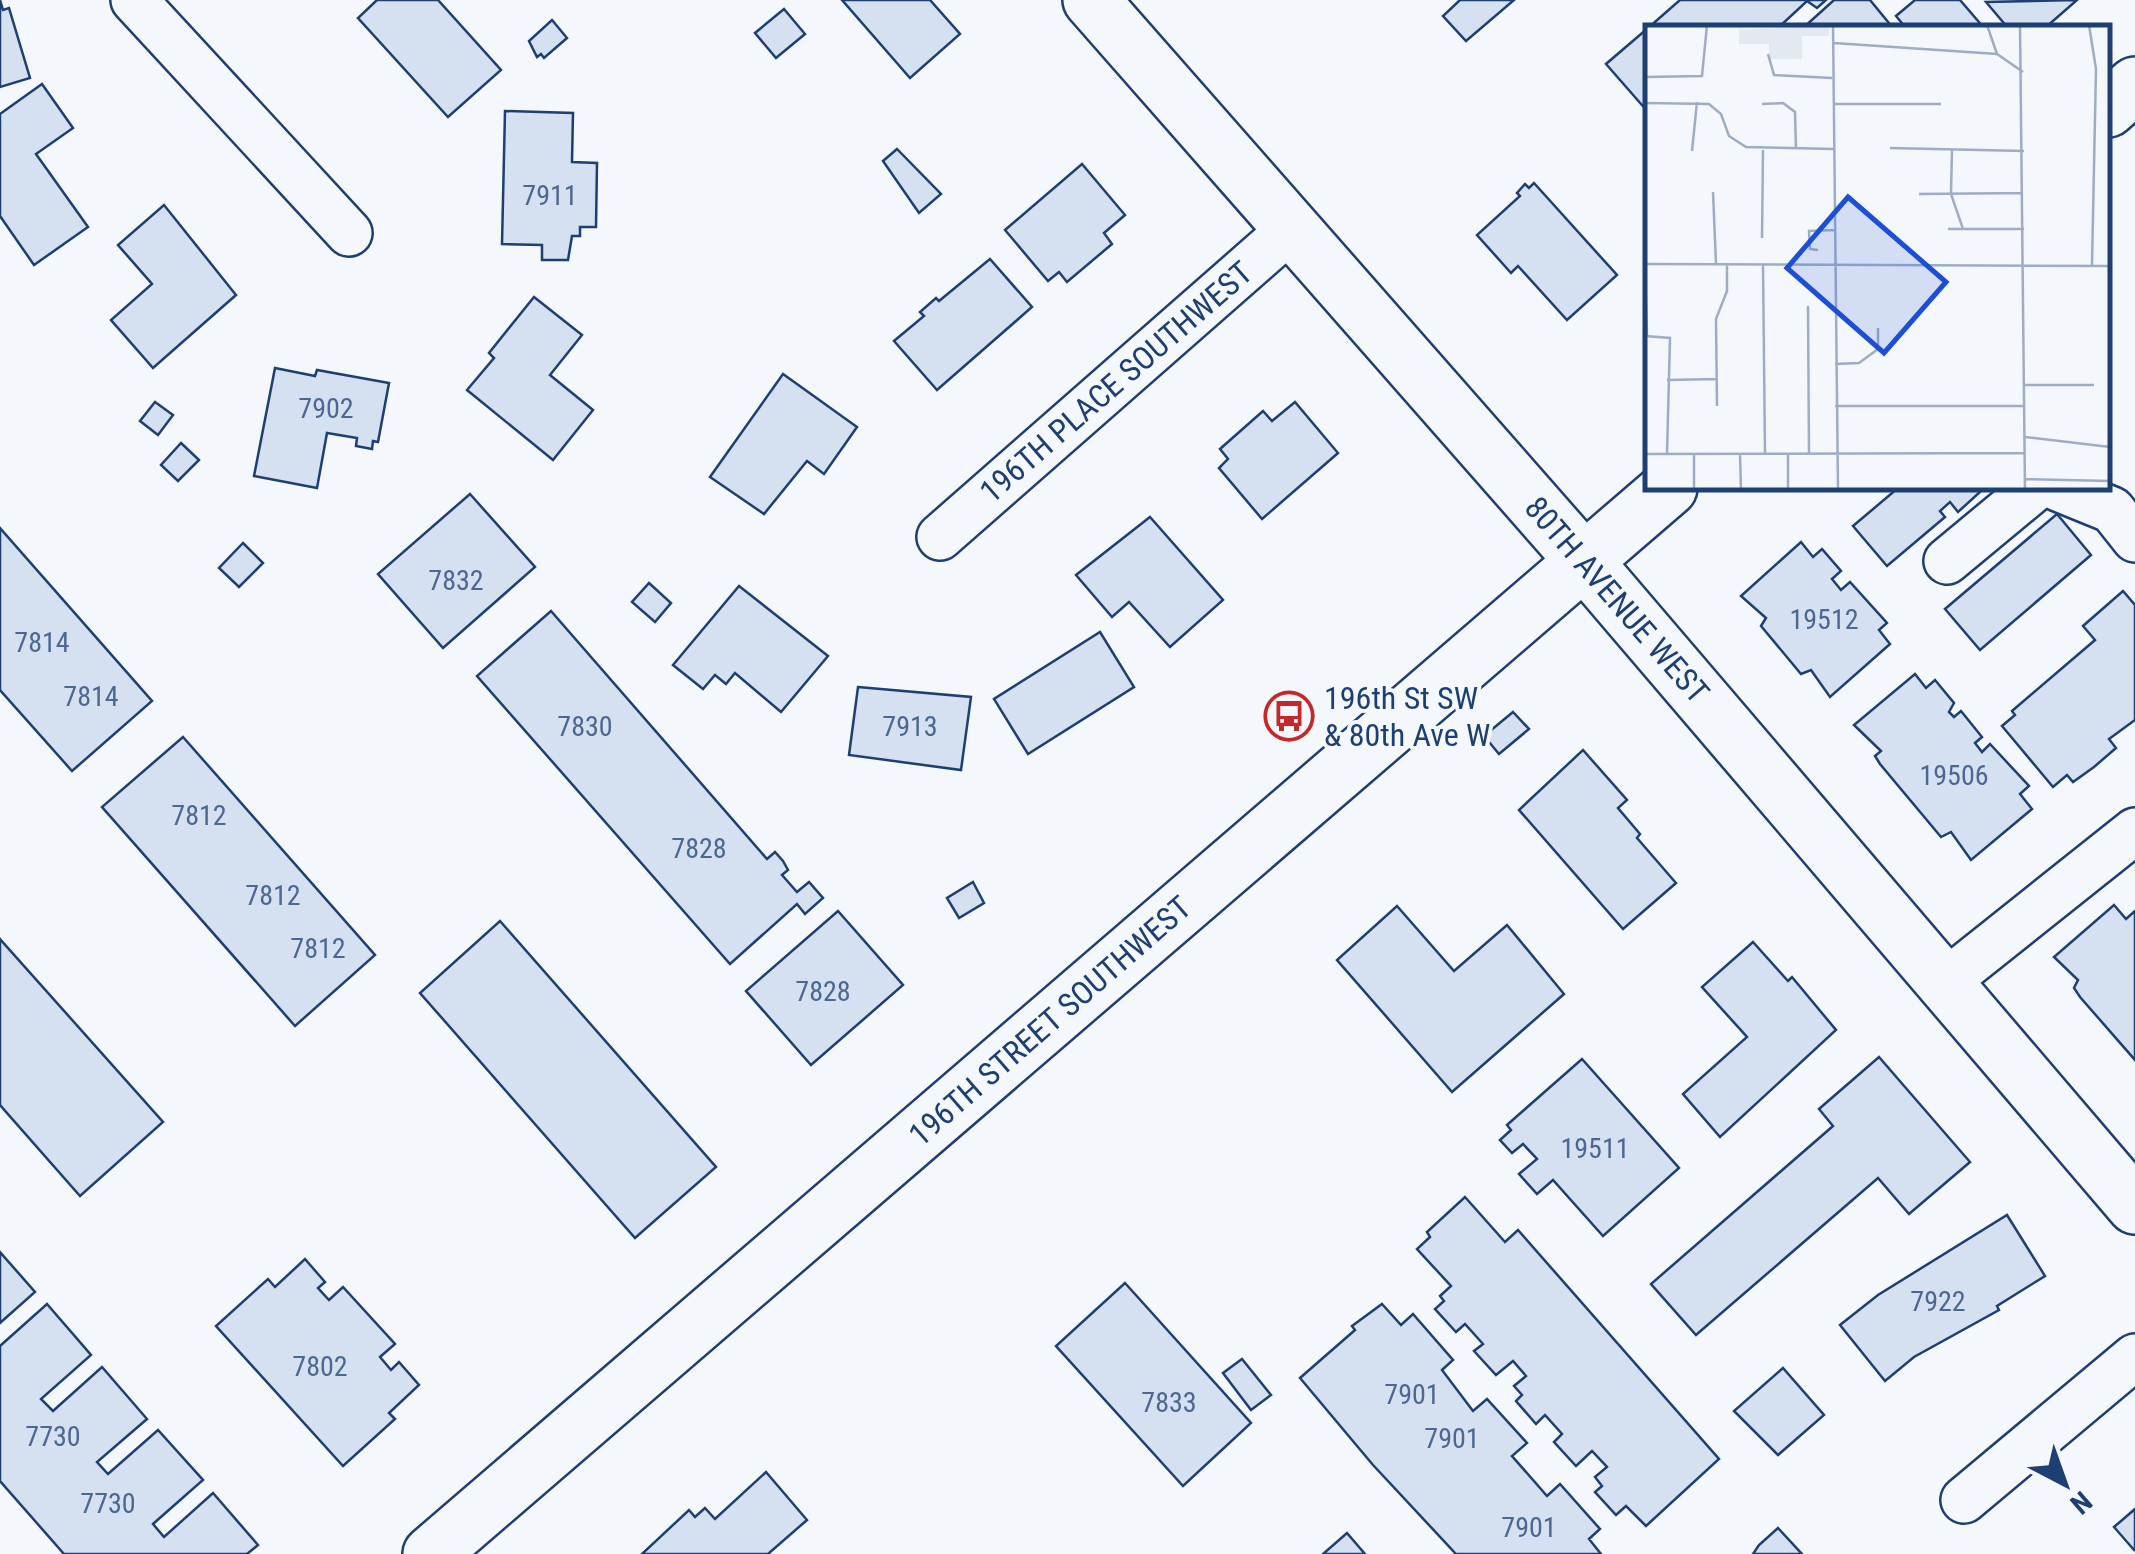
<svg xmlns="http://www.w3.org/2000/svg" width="2135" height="1554" font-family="'Roboto Condensed',sans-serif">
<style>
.building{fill:#d5e0f0;stroke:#1d3f73;stroke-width:2.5}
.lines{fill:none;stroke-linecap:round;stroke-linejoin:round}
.street-casing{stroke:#1d3f73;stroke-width:50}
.secondary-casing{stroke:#1d3f73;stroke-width:60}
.primary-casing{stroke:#1d3f73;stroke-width:60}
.street{stroke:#f4f7fb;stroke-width:45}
.secondary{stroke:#f4f7fb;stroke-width:55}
.primary{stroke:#f4f7fb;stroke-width:55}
.labels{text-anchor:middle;stroke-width:8;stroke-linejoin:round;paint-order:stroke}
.number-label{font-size:28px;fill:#4b6792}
.street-label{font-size:32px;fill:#1d3f73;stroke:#f4f7fb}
.poi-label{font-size:32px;fill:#1d3f73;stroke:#f4f7fb;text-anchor:start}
.inset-road{fill:none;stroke:#9eadc5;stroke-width:2.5}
.view{fill:#1d4ed8;fill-opacity:0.15;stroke:#1d4ed8;stroke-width:5}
.inset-edge{fill:none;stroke:#1d3f73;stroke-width:5}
</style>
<rect width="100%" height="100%" fill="#f4f7fb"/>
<g class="building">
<path d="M0 0 3 10 9 8 30 78 0 87Z"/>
<path d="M377 0H438L501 70 448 117 358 18Z"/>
<path d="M842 0H930L960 34 910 78Z"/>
<path d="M1460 0H1514L1466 41 1443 16Z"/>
<path d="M1680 0H1826L1817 8 1807 1 1778 28H1648Z"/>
<path d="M1834 0H1870L1893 28H1803Z"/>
<path d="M1915 0H1960L1984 28H1906L1896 16Z"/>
<path d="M2077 0 2045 28H2008L1986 2Z"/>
<path d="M784 9 805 34 776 58 755 33Z"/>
<path d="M552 20 567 38 544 58 541 54 537 57 529 41Z"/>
<path d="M1648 28V112L1606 64Z"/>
<path d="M42 84 73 128 36 154 88 227 34 265 0 216V114Z"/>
<path d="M505 111 573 113 572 162 597 163 596 227H580V236H572L568 260H542V245L502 244Z"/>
<path d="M897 149 941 194 919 213 883 161Z"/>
<path d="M1082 164 1125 215 1104 233 1112 244 1067 282 1059 272 1048 281 1005 230Z"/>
<path d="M1534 183 1617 275 1567 320 1518 266 1511 273 1477 235 1520 196 1517 193 1525 184 1529 188Z"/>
<path d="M164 205 236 295 153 368 111 320 152 284 118 245Z"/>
<path d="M990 259 1032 307 937 390 894 341 924 316 920 312 936 298 939 301Z"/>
<path d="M534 297 582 335 550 375 593 410 553 460 467 390 494 358 489 353Z"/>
<path d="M275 368 315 376 317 370 389 383 378 442 373 441 372 449 356 446 357 438 327 433 317 488 254 476Z"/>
<path d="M783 374 857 427 824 474 807 461 764 514 710 477Z"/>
<path d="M155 402 173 415 158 435 140 421Z"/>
<path d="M1295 402 1338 453 1262 519 1219 468 1228 459 1220 449 1263 411 1272 421Z"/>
<path d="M181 443 199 460 178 481 161 465Z"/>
<path d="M1898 488H1976L1980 492 1958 512 1950 502 1940 511 1945 517 1887 566 1853 526Z"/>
<path d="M470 494 535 567 443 648 378 574Z"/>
<path d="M2057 514 2091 555 1980 650 1945 609Z"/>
<path d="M1150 517 1223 600 1170 647 1129 602 1112 617 1076 575Z"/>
<path d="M0 528 152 701 72 771 0 690Z"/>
<path d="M1801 542 1813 557 1822 549 1841 571 1832 579 1841 590 1850 582 1887 623 1879 630 1890 644 1830 697 1811 670 1801 674 1761 626 1766 618 1741 596Z"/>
<path d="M243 543 263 563 239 587 219 568Z"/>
<path d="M649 583 671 603 655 622 632 602Z"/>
<path d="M739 586 828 656 781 712 735 673 726 684 715 675 703 689 673 665Z"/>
<path d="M2123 591 2135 605V720L2109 739 2116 748 2094 767 2073 782 2067 775 2053 787 2002 726 2015 715 2012 711 2095 640 2083 626Z"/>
<path d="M551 611 767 859 775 852 783 861 788 870 782 875 797 892 809 882 823 898 805 914 797 904 730 964 477 676Z"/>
<path d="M1100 632 1134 687 1028 754 994 699Z"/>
<path d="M1915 674 1926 688 1935 680 1954 703 1949 712 1954 717 1961 711 1982 737 1975 743 1982 752 1990 744 2029 786 2020 794 2032 809 1971 860 1951 832 1941 837 1880 764 1875 756 1881 751 1854 725Z"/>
<path d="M858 687 971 697 961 770 849 755Z"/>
<path d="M1513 712 1529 729 1499 754 1484 736Z"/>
<path d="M183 737 375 955 295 1026 102 807Z"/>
<path d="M1583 750 1627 800 1618 808 1640 834 1637 838 1676 883 1623 929 1519 810Z"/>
<path d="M973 882 984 903 959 918 947 898Z"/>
<path d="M2114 905 2126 919 2135 911V1060L2080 997 2074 988 2078 980 2054 957Z"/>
<path d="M1397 906 1454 971 1507 925 1564 994 1452 1092 1337 960Z"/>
<path d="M838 911 903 985 811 1065 746 991Z"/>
<path d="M500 921 716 1167 635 1238 420 993Z"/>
<path d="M0 939 163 1122 80 1196 0 1105Z"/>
<path d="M1753 942 1788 981 1792 977 1836 1030 1720 1137 1683 1094 1747 1037 1702 987Z"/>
<path d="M1879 1057 1970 1162 1909 1214 1878 1178 1696 1335 1651 1284 1833 1126 1819 1109Z"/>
<path d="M1582 1059 1679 1168 1603 1236 1553 1180 1537 1194 1519 1174 1537 1159 1523 1144 1512 1153 1500 1140 1511 1130 1507 1125Z"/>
<path d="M1465 1197 1505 1242 1518 1230 1719 1459 1646 1526 1626 1506 1616 1515 1595 1492 1602 1486 1595 1477 1607 1467 1592 1451 1576 1466 1554 1442 1562 1434 1545 1415 1536 1424 1516 1401 1522 1395 1514 1386 1526 1376 1513 1361 1496 1375 1474 1351 1483 1344 1465 1324 1456 1332 1435 1309 1444 1301 1440 1296 1451 1286 1417 1249 1430 1237 1427 1232Z"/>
<path d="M2007 1215 2045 1276 1997 1306 1999 1310 1914 1357 1885 1381 1840 1325 1878 1295Z"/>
<path d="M0 1252 35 1292 0 1323Z"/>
<path d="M305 1259 325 1282 318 1288 329 1300 343 1287 395 1344 380 1357 391 1370 399 1362 419 1385 389 1413 395 1419 343 1466 216 1326 268 1279 275 1287Z"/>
<path d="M1125 1283 1251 1423 1183 1486 1056 1346Z"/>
<path d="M47 1304 91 1355 41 1399 53 1411 102 1367 147 1419 97 1462 108 1474 158 1430 203 1480 153 1524 164 1537 213 1493 258 1545 247 1554H64L0 1481V1346Z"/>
<path d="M1382 1304 1401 1325 1413 1314 1453 1360 1442 1370 1473 1411 1487 1399 1527 1443 1512 1456 1547 1496 1560 1484 1600 1529 1589 1539 1601 1554H1456L1373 1465 1300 1378 1355 1330 1352 1326Z"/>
<path d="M1242 1359 1271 1395 1251 1410 1223 1373Z"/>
<path d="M1783 1368 1824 1415 1778 1455 1734 1411Z"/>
<path d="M766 1472 807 1520 768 1554H642L689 1510 695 1517 705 1508 715 1519Z"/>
<path d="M2135 1509V1549L2134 1550 2114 1527Z"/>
<path d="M1778 1528 1802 1554H1753L1759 1545Z"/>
<path d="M1347 1533 1365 1554H1323Z"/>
</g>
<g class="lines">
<g class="street-casing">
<g id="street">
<path d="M134 0 349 233"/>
<path d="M2058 488 2112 510 2135 539"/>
<path d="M940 537 1292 228"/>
<path d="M1947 561 2035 488"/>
<path d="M1943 984 2135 831"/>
<path d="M1964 1500 2135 1357"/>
</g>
</g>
<g class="secondary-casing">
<path id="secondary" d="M1091 0 1584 561 2135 1206"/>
</g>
<g class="primary-casing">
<g id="primary">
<path d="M2108 109 2135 85"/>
<path d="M431 1554 1669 488"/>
</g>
</g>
<use href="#street" class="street"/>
<use href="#secondary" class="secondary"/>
<use href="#primary" class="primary"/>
</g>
<defs>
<g id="bus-ring" transform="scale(2.5)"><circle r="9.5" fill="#f4f7fb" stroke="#c62828" stroke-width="1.5"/><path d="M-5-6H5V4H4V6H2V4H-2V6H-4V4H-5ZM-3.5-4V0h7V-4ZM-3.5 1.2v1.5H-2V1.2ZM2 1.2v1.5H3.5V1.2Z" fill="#c62828"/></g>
</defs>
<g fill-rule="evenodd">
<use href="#bus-ring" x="1289" y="716"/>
</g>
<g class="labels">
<g class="number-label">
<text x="550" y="205">7911</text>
<text x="326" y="418">7902</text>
<text x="456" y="590">7832</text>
<text x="1824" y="629">19512</text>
<text x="42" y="652">7814</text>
<text x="91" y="706">7814</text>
<text x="585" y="736">7830</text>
<text x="910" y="736">7913</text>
<text x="1954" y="785">19506</text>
<text x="199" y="825">7812</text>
<text x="699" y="858">7828</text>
<text x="273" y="905">7812</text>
<text x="318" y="958">7812</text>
<text x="823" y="1001">7828</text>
<text x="1595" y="1158">19511</text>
<text x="1938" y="1311">7922</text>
<text x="320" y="1376">7802</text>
<text x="1412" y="1404">7901</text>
<text x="1169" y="1412">7833</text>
<text x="53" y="1446">7730</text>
<text x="1452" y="1448">7901</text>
<text x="108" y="1513">7730</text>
<text x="1529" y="1537">7901</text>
</g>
<g class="street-label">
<text transform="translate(1116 382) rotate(-41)" y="11">196TH PLACE SOUTHWEST</text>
<text transform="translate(1617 600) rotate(49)" y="11">80TH AVENUE WEST</text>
<text transform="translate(1050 1021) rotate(-41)" y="11">196TH STREET SOUTHWEST</text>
</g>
<g class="poi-label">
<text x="1324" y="709">196th St SW<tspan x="1324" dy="37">&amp; 80th Ave W</tspan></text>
</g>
</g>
<g transform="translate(1645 25)">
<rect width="465" height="465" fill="#f4f7fb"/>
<path d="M184 0V11H157V34H124V19H94V5Z" fill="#e3e9f0"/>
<path class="inset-road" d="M188 0 193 465M342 0 352 29M375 0 380 465M430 0H464M444 0 451 44 447 240M189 18 352 29 378 47M123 29 129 50 187 53M0 52 57 51 62 0M0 78 64 79 76 89 84 111 101 122 189 124M117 79 138 78 150 87 151 124M189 79H296M245 123 379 126M307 124 306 169 318 204M47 126 52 77M68 167 71 238M274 169 378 168M303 204H379M117 213 118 125M173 225 165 224 164 206 190 205M0 239 465 241M118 239 120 429M0 243 2 310M163 281 164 428M0 311 25 313 22 429M190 339 214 338 233 324V303M22 355 72 354M379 360H449M72 381 71 294 82 266V238M190 381H379M380 412 465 422M0 429 380 428M49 429V465M95 429 96 465M143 429V465M380 454 465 456"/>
<path class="view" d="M203 172 301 257 239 328 142 243Z"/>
<rect width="465" height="465" class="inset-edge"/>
</g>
<g transform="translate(2065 1484) rotate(139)" stroke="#f4f7fb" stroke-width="8" paint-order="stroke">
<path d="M0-8L18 38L0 25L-18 38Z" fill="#1d3f73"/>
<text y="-15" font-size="28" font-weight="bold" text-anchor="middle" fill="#1d3f73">N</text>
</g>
</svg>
